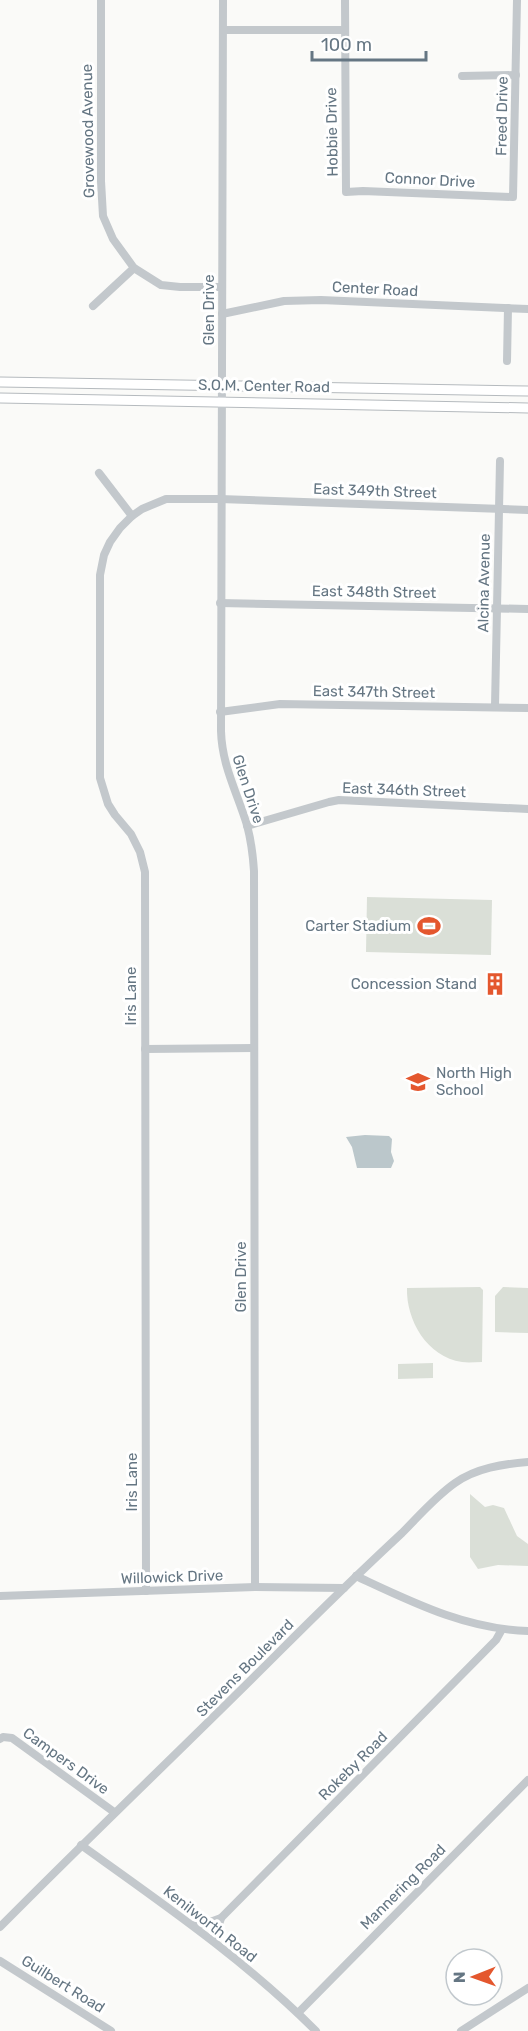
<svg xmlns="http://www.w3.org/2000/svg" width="528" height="2031" font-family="Rubik,sans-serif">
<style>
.green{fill:#dadfd7}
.water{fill:#bbc7cb}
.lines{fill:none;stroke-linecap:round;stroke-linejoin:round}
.major-casing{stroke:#b5babe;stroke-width:11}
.minor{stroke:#c3c8cc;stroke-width:8}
.major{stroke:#fff;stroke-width:9}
.labels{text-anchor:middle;stroke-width:6;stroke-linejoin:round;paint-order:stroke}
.street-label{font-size:15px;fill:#657683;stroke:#fff}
.poi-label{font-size:15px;fill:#657683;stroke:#fff;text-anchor:end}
</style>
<rect width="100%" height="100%" fill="#fafaf8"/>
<g class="green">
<path d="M367 897 492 900 491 955 366 952Z"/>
<path d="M480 1287 483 1290 482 1362C475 1362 469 1363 462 1362 427 1357 406 1320 407 1288Z"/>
<path d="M503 1287 528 1288V1333L495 1332V1296Z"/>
<path d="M433 1363V1378L398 1379V1364Z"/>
<path d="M470 1494 485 1507 493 1505 504 1508 517 1536 528 1544V1566L498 1565 478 1569 470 1557Z"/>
</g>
<path class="water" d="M365 1135 389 1136 392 1139 391 1152 394 1161 391 1168H357L352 1147 346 1137Z"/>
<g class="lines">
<g class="major-casing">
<g id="major">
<path d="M0 382 528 391"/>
<path d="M0 398 528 408"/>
</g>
</g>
<g class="minor">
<path d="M101 0V181L103 216 113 239 134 268 161 285 180 287H222"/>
<path d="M223 0 221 731C222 766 237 792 247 825 251 840 253 856 254 871L255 1587"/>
<path d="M345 0 346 192 363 191 513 197 517 0"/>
<path d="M223 30H344"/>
<path d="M462 76 516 75"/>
<path d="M93 306 134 268"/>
<path d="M222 314 284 301 321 300 528 309"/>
<path d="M507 361 508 308"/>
<path d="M99 473 132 516"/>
<path d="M220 603 528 609"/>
<path d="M495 706 500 461"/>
<path d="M220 712 280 704 528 708"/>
<path d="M247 826 329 802 339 800 528 809"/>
<path d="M145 1049 254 1048"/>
<path d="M356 1576C412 1602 465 1629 528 1631"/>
<path d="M146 1591 145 872 140 852 131 834 115 815 108 804 100 778V575L104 555 110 542 120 528 132 516 142 509 166 499H220L528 510"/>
<path d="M0 1596 255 1587 344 1588"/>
<path d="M0 1739 3 1737 12 1738 114 1812"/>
<path d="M81 1845C162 1903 245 1960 316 2031"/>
<path d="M193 1925 210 1922 221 1918 496 1640 501 1631"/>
<path d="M0 1927C92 1834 186 1745 278 1653 319 1612 360 1572 402 1533 419 1516 435 1497 455 1483 476 1468 503 1464 528 1462"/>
<path d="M214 1941 221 1918"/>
<path d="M0 1961 111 2031"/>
<path d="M298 2013 528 1780"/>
<path d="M461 2031 528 1988"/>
</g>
<use href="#major" class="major"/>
</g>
<defs>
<g id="stadium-bare" transform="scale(1.8)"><path d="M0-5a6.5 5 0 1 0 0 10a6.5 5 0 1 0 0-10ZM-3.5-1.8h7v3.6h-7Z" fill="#e4572e" stroke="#fff" stroke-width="2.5" paint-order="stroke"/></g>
<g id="building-bare" transform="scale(1.8)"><path d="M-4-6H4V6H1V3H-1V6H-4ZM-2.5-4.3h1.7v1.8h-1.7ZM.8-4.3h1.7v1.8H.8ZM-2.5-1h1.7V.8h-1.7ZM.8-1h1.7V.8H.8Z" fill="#e4572e" stroke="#fff" stroke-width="2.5" paint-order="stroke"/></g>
<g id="school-bare" transform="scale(1.8)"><path d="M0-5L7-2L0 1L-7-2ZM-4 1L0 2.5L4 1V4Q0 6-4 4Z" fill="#e4572e" stroke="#fff" stroke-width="2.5" paint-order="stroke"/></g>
</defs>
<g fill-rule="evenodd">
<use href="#stadium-bare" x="429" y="926"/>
<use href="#building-bare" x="495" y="984"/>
<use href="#school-bare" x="418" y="1082"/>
</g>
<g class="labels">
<g class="street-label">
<text transform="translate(502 116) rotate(-89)" y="5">Freed Drive</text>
<text transform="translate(88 131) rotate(-91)" y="5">Grovewood Avenue</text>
<text transform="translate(332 132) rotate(-91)" y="5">Hobbie Drive</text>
<text transform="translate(430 180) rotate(3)" y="5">Connor Drive</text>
<text transform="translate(375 289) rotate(3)" y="5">Center Road</text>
<text transform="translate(209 310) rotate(-90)" y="5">Glen Drive</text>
<text transform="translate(264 386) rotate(1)" y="5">S.O.M. Center Road</text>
<text transform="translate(375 491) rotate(2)" y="5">East 349th Street</text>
<text transform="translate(484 583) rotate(-89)" y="5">Alcina Avenue</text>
<text transform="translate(374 592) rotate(1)" y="5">East 348th Street</text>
<text transform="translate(374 692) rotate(1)" y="5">East 347th Street</text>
<text transform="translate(248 789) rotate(72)" y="5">Glen Drive</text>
<text transform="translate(404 790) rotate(2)" y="5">East 346th Street</text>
<text transform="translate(131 996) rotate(-90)" y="5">Iris Lane</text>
<text transform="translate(241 1277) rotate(-90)" y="5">Glen Drive</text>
<text transform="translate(132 1482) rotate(-90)" y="5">Iris Lane</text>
<text transform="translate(172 1577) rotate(-2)" y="5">Willowick Drive</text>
<text transform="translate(245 1668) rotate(-45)" y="5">Stevens Boulevard</text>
<text transform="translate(66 1761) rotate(36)" y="5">Campers Drive</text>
<text transform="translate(353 1766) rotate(-45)" y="5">Rokeby Road</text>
<text transform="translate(403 1887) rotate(-45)" y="5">Mannering Road</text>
<text transform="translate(210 1924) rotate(38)" y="5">Kenilworth Road</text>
<text transform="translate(63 1984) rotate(32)" y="5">Guilbert Road</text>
</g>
<g class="poi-label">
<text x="411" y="931">Carter Stadium</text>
<text x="477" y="989">Concession Stand</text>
<text x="436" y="1078" text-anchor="start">North High<tspan x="436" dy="17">School</tspan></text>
</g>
</g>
<g transform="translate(474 1977) rotate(269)"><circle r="28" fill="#ffffff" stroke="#c1c8cd" stroke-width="1.5"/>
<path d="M0-4.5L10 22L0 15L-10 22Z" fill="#e4572e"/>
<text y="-9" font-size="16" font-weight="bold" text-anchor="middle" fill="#657683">N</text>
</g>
<path d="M312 51v9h114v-9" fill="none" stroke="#657683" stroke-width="3"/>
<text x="321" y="51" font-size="18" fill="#657683" stroke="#ffffff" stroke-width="4.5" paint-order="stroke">100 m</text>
</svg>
